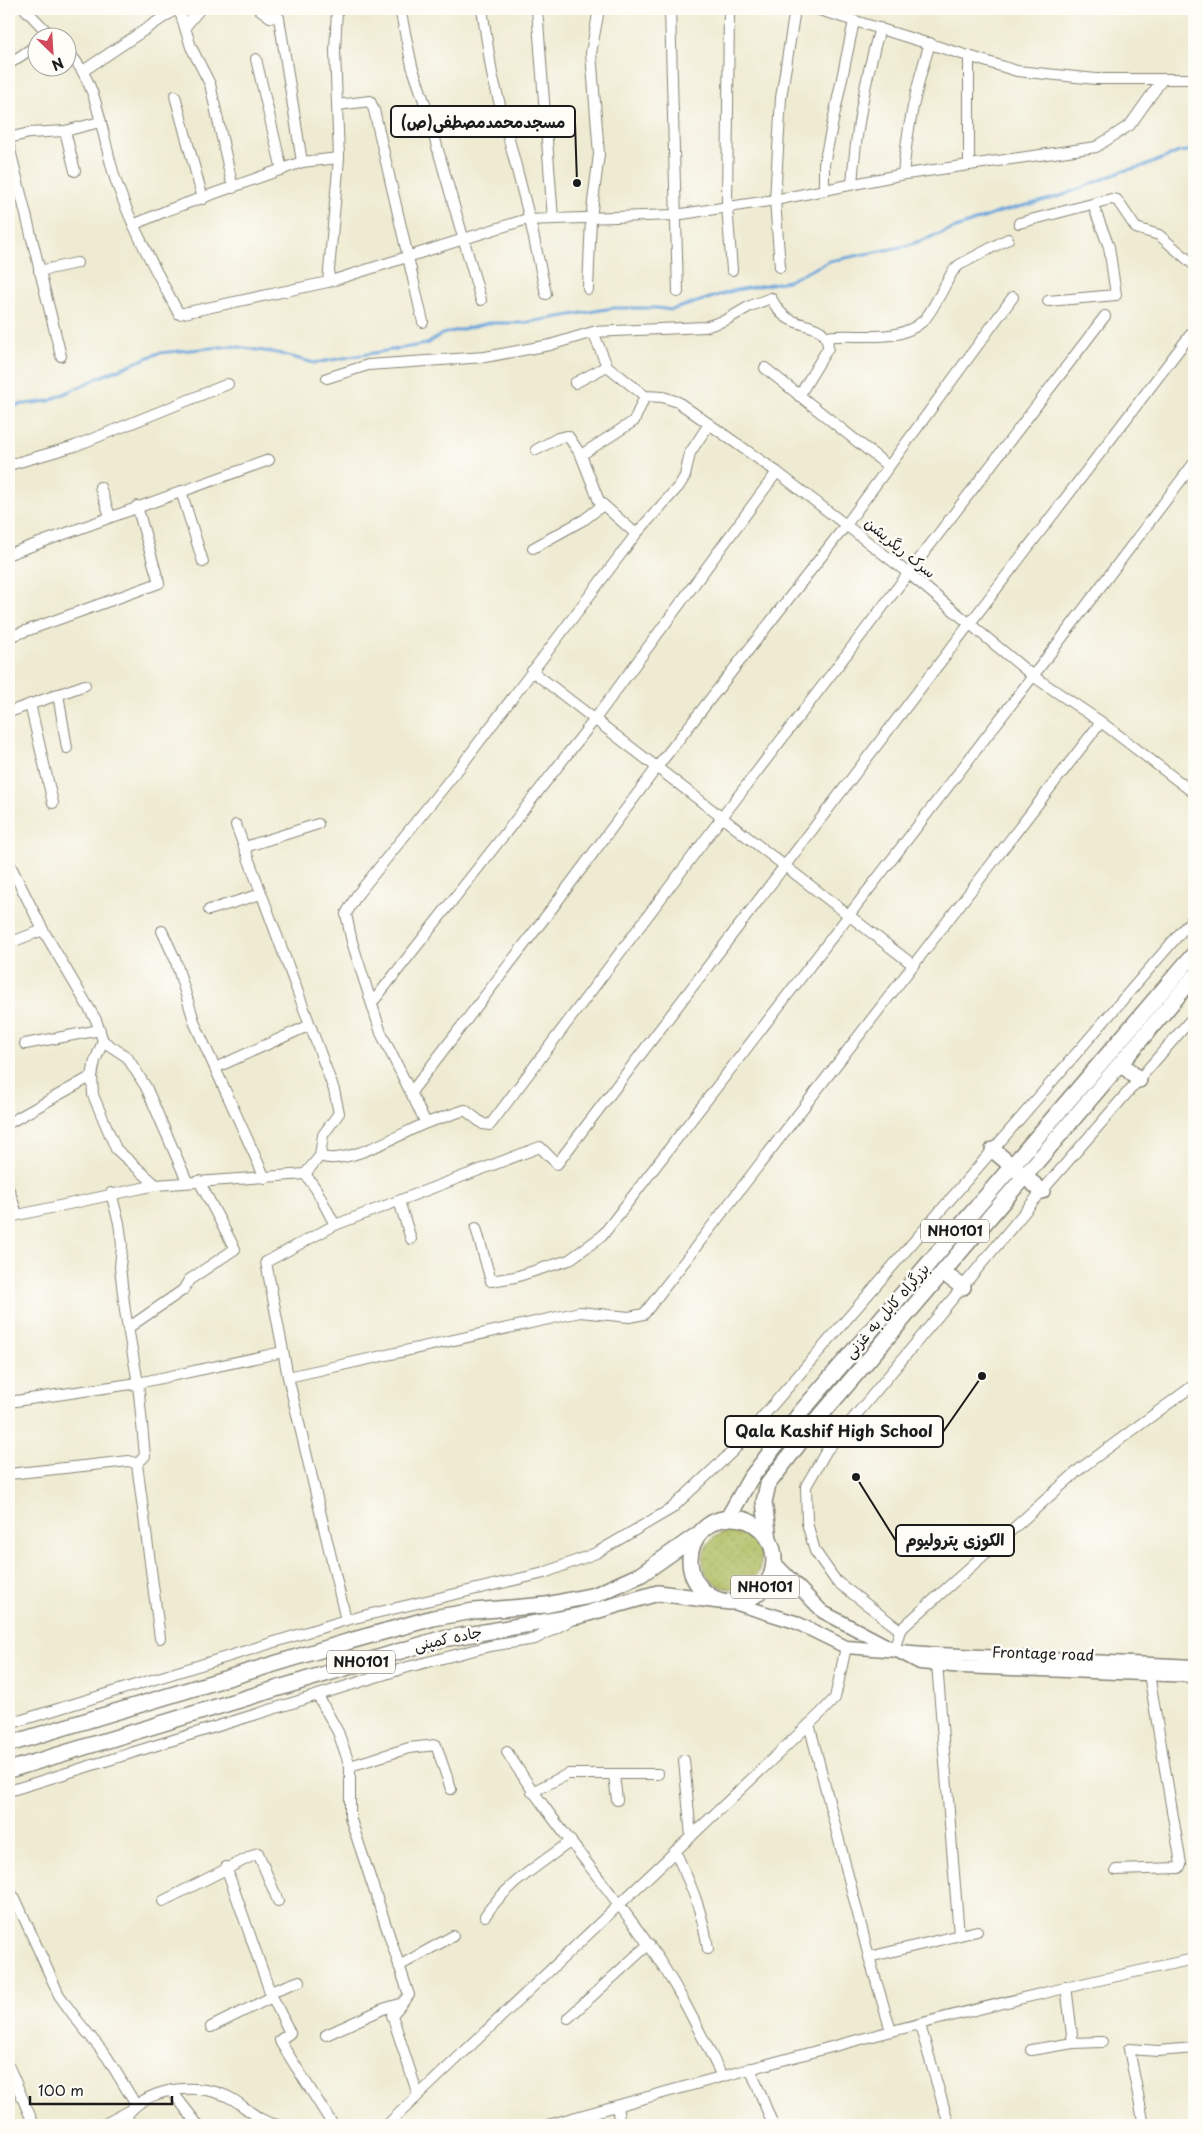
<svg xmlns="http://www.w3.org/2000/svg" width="1203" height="2134" font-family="'Playpen Sans','Playpen Sans Arabic',sans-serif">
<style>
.grass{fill:url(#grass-dots);stroke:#646c3d}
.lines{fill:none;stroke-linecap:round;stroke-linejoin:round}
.stream{stroke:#6aa4da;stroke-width:3}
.minor-casing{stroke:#868477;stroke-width:12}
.major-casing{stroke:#868477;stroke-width:15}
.highway-casing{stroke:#868477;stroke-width:18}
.minor{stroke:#fff;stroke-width:10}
.major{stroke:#fff;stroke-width:12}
.highway{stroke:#fff;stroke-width:15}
.labels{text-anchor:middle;stroke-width:5;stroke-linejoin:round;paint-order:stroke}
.shield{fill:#fdfcf7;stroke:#605f5e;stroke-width:1}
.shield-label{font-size:14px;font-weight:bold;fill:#1c1c1c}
.street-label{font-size:15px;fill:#1c1c1c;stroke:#fdfcf7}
.leader{fill:none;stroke:#1c1c1c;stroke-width:2}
.callout-dot{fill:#1c1c1c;stroke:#fdfcf7;stroke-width:2}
.callout{fill:#fdfcf7;stroke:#1c1c1c;stroke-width:2}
.callout-label{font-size:16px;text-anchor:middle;font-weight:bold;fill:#1c1c1c}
</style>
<defs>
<pattern id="grass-dots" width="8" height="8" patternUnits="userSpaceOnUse" patternTransform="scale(1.25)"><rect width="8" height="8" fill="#adbc5e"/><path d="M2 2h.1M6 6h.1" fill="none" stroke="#94a151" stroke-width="1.8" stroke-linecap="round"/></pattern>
</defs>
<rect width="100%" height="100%" fill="#fdfcf7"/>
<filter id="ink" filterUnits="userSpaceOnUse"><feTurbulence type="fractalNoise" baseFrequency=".02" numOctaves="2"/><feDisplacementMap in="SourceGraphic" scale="10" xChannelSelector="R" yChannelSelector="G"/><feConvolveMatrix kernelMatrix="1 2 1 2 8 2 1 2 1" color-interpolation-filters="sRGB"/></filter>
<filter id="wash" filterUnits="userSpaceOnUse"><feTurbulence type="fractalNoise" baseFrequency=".0096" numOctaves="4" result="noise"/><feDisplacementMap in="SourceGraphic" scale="20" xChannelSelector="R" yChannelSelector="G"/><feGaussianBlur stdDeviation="1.12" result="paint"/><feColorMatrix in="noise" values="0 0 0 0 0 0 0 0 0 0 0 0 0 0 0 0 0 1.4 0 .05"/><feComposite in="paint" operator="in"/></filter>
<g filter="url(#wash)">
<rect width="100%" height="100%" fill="#efebd2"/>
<circle class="grass" cx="732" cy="1560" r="29"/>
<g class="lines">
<path class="stream" d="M9 406 49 401 102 376 159 353 232 346 277 353 314 363 427 344 442 334 488 323H523L613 308H657L671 310 736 290 788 281 830 261 906 246 1000 212 1061 196 1123 171 1147 165 1179 152 1194 150"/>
</g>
</g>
<g filter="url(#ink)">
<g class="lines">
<g class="minor-casing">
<g id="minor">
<path d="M25 9 53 38"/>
<path d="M259 9 270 17 279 18 302 162"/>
<path d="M400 9 412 66 424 101 481 300"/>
<path d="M482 9 492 74 530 220 546 294"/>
<path d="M537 9 553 219"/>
<path d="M670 9 678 292"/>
<path d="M729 9 727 206 732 270"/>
<path d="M816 9 1017 71 1096 79H1194"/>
<path d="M185 27 200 9"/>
<path d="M68 52C102 87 101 142 118 187 134 231 157 273 179 314L328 282 524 220 675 215 775 200 899 175 1096 147 1130 125 1162 80"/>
<path d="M256 59 282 170"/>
<path d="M9 64 38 44"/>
<path d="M83 71 176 9 181 15 191 47 210 84 233 188"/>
<path d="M175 96 203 199"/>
<path d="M338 105 370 101 374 110 423 322"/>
<path d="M65 131 75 171"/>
<path d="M9 138 29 133 65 131 100 122"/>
<path d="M9 146 61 356"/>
<path d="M969 165V56"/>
<path d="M903 174C907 129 916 86 930 43"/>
<path d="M852 184C856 130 865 79 880 28"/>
<path d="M824 189V164L854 21"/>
<path d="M1019 223 1111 199 1117 200 1136 228 1159 235 1194 265"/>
<path d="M133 225 168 210 302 162 339 158"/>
<path d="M780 267 775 200 781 98 795 9"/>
<path d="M39 271 77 263"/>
<path d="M328 282 339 158 335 51 337 9"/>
<path d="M588 289 591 218 599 154 591 53 599 9"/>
<path d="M1048 301 1116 295 1109 247 1093 205"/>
<path d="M593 332 607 366 645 396 663 397 678 402 777 472 908 573 1033 676 1101 722 1194 793"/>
<path d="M826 337C858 332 896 345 923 321 932 313 946 282 953 271L959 265 1008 239"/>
<path d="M765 368 888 466"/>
<path d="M327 378 368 365 485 357 550 345 593 332 705 327 726 320 750 306 771 298C776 307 780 314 789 319 805 328 828 324 828 348L799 396"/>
<path d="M575 383 607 366"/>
<path d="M709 424 690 453 685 476 679 486 636 534 464 762 357 895 346 914 352 942 381 1033 426 1123 465 1110 483 1124 490 1125 723 816 1105 316"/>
<path d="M536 450 558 438 568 436 581 455 599 501 636 534"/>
<path d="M581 455 634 421 645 396"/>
<path d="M9 465 75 446 228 384"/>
<path d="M100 487 110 516"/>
<path d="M181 491 203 562"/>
<path d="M533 548 585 519 603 505"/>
<path d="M9 554 269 460"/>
<path d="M9 637 159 583 137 506"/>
<path d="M532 671 912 964"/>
<path d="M58 694 67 748"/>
<path d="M30 704 53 803"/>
<path d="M9 712 85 685"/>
<path d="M236 825 334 1090 339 1113 323 1135 320 1156 305 1174"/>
<path d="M245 847 318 824"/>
<path d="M9 863 43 930 96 1020 103 1041 127 1057 146 1087 187 1181"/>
<path d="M209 910 261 894"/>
<path d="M162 931 175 959 195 1024 265 1178"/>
<path d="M9 943 43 930"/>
<path d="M372 1003 595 719 777 472"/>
<path d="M25 1044 100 1030"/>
<path d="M215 1068 310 1025"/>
<path d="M92 1076 93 1095 116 1149 156 1185"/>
<path d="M412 1091 553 907 658 766 846 525 1013 297"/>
<path d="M9 1123 92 1076 95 1061 103 1041"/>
<path d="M320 1156C345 1167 400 1134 426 1123"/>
<path d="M9 1190 17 1214"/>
<path d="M111 1193 119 1223 122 1245 120 1267 125 1311 138 1383 145 1456 137 1464"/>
<path d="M399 1201 411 1239"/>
<path d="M9 1217 156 1185 305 1174 316 1189 335 1225"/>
<path d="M476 1228 491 1281 515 1277 569 1260 602 1236 1033 676 1194 463"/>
<path d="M128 1328 183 1290 189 1280 235 1249 199 1181"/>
<path d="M288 1377 580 1312 629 1317 644 1314 1101 722"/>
<path d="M9 1402 138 1383 283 1352"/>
<path d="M9 1474 129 1461 137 1464 160 1638"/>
<path d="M346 1620 288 1377 266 1262 335 1225 540 1147 557 1164 1194 330"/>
<path d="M900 1630 836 1581 815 1551 807 1523 806 1486 827 1450 1042 1191 1194 1016"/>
<path d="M894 1651 900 1630 1081 1468 1194 1385"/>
<path d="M937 1664 959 1935"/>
<path d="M318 1696 338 1732 350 1766V1817L409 1995 392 2015 418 2095"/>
<path d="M9 1724 346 1620 544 1573 596 1553 671 1509 733 1451 1194 917"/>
<path d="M809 1724 869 1957 891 2031"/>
<path d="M507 1752C549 1819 602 1879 648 1944 678 1985 699 2031 722 2076"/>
<path d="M684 1760 691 1837"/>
<path d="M350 1766 409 1748 436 1745 451 1789"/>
<path d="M614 1775 617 1800"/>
<path d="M9 1791 408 1667 490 1646 535 1639 569 1621"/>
<path d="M532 1792 568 1774H658"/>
<path d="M675 1851C692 1887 702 1910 708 1949"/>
<path d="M226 1867 270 1992 290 2033 280 2040 281 2043 333 2125"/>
<path d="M1116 1870 1179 1868 1181 1864 1149 1674"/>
<path d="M9 1892 15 1898 59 1995 77 2020 107 2057 136 2105"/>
<path d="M163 1901 258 1853 278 1901"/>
<path d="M485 1916C505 1885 542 1863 571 1841"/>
<path d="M869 1957 977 1931"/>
<path d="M399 1966 453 1936"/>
<path d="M1066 1986 1073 2043"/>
<path d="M270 1992 300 1981"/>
<path d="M568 2018 649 1944"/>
<path d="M920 2025 949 2125"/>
<path d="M211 2027 272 1997"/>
<path d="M326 2035 383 2009 400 2004"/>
<path d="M1031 2050 1073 2043 1102 2042"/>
<path d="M9 2067 34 2125"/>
<path d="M750 2068 773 2125"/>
<path d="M171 2090 198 2125"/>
<path d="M617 2106 620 2125"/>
<path d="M103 2125 131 2110"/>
<path d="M129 2125 127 2115C149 2086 203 2081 234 2100 248 2109 260 2122 277 2125"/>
<path d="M387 2125 820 1714 835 1698 846 1647"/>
<path d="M548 2125C762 2065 977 2005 1194 1959"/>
<path d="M1144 2125 1129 2049 1158 2051 1194 2048"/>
</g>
</g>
<g class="major-casing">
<g id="major">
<path d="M774 1562 823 1612 920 1663 963 1667 1194 1676"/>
<path d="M734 1603 795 1622 846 1647 938 1654 1194 1666"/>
</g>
</g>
<g class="highway-casing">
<g id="highway">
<path d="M1121 1063 1139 1080"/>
<path d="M993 1150 1042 1191"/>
<path d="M943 1273 963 1287"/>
<circle cx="732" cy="1560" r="42"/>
<path d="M728 1518 750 1479 801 1412 1194 954"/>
<path d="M769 1539 764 1502 768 1484 817 1420 1194 977"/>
<path d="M9 1744 350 1641 433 1618 474 1611 546 1605 595 1595 640 1575 697 1535"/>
<path d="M9 1770 437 1640 578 1616 658 1593 720 1601"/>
</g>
</g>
<use href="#minor" class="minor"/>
<use href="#major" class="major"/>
<use href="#highway" class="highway"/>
</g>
</g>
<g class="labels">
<g class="shield">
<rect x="921" y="1219.5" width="68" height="23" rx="4"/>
<rect x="731" y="1575.5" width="68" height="23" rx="4"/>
<rect x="327" y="1650.5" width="68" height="23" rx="4"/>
</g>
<g class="shield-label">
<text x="955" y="1236">NH0101</text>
<text x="765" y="1592">NH0101</text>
<text x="361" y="1667">NH0101</text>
</g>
<g class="street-label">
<text transform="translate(900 548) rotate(39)" y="5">سرک ریگریشن</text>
<text transform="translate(887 1311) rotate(-49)" y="5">بزرگراه کابل به غزنی</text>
<text transform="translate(448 1639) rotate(-12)" y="5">جاده کمپنی</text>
<text transform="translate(1043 1654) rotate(2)" y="5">Frontage road</text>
</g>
</g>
<path class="leader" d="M577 183L575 122M982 1376L943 1432M856 1477L896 1541"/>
<g class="callout-dot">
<circle cx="577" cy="183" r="5"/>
<circle cx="982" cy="1376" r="5"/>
<circle cx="856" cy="1477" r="5"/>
</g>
<g class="callout">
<rect x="391" y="106" width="184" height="31" rx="5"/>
<rect x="725" y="1416" width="218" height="31" rx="5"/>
<rect x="896" y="1525" width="118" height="31" rx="5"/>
</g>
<g class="callout-label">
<text x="483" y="128">مسجدمحمدمصطفی(ص)</text>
<text x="834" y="1437">Qala Kashif High School</text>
<text x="955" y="1546">الکوزی پترولیوم</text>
</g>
<rect width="1203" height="2134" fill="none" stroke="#fdfcf7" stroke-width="30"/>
<g transform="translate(52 52) rotate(155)"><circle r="24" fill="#fdfcf7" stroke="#a3a29f"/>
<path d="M0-4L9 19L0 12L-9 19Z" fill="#d1495b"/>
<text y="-8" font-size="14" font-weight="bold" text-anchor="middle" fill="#1c1c1c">N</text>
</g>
<path d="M30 2096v8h142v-8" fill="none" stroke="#1c1c1c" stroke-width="2.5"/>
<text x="38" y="2096" font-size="15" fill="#1c1c1c" stroke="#fdfcf7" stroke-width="4" paint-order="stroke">100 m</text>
</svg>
